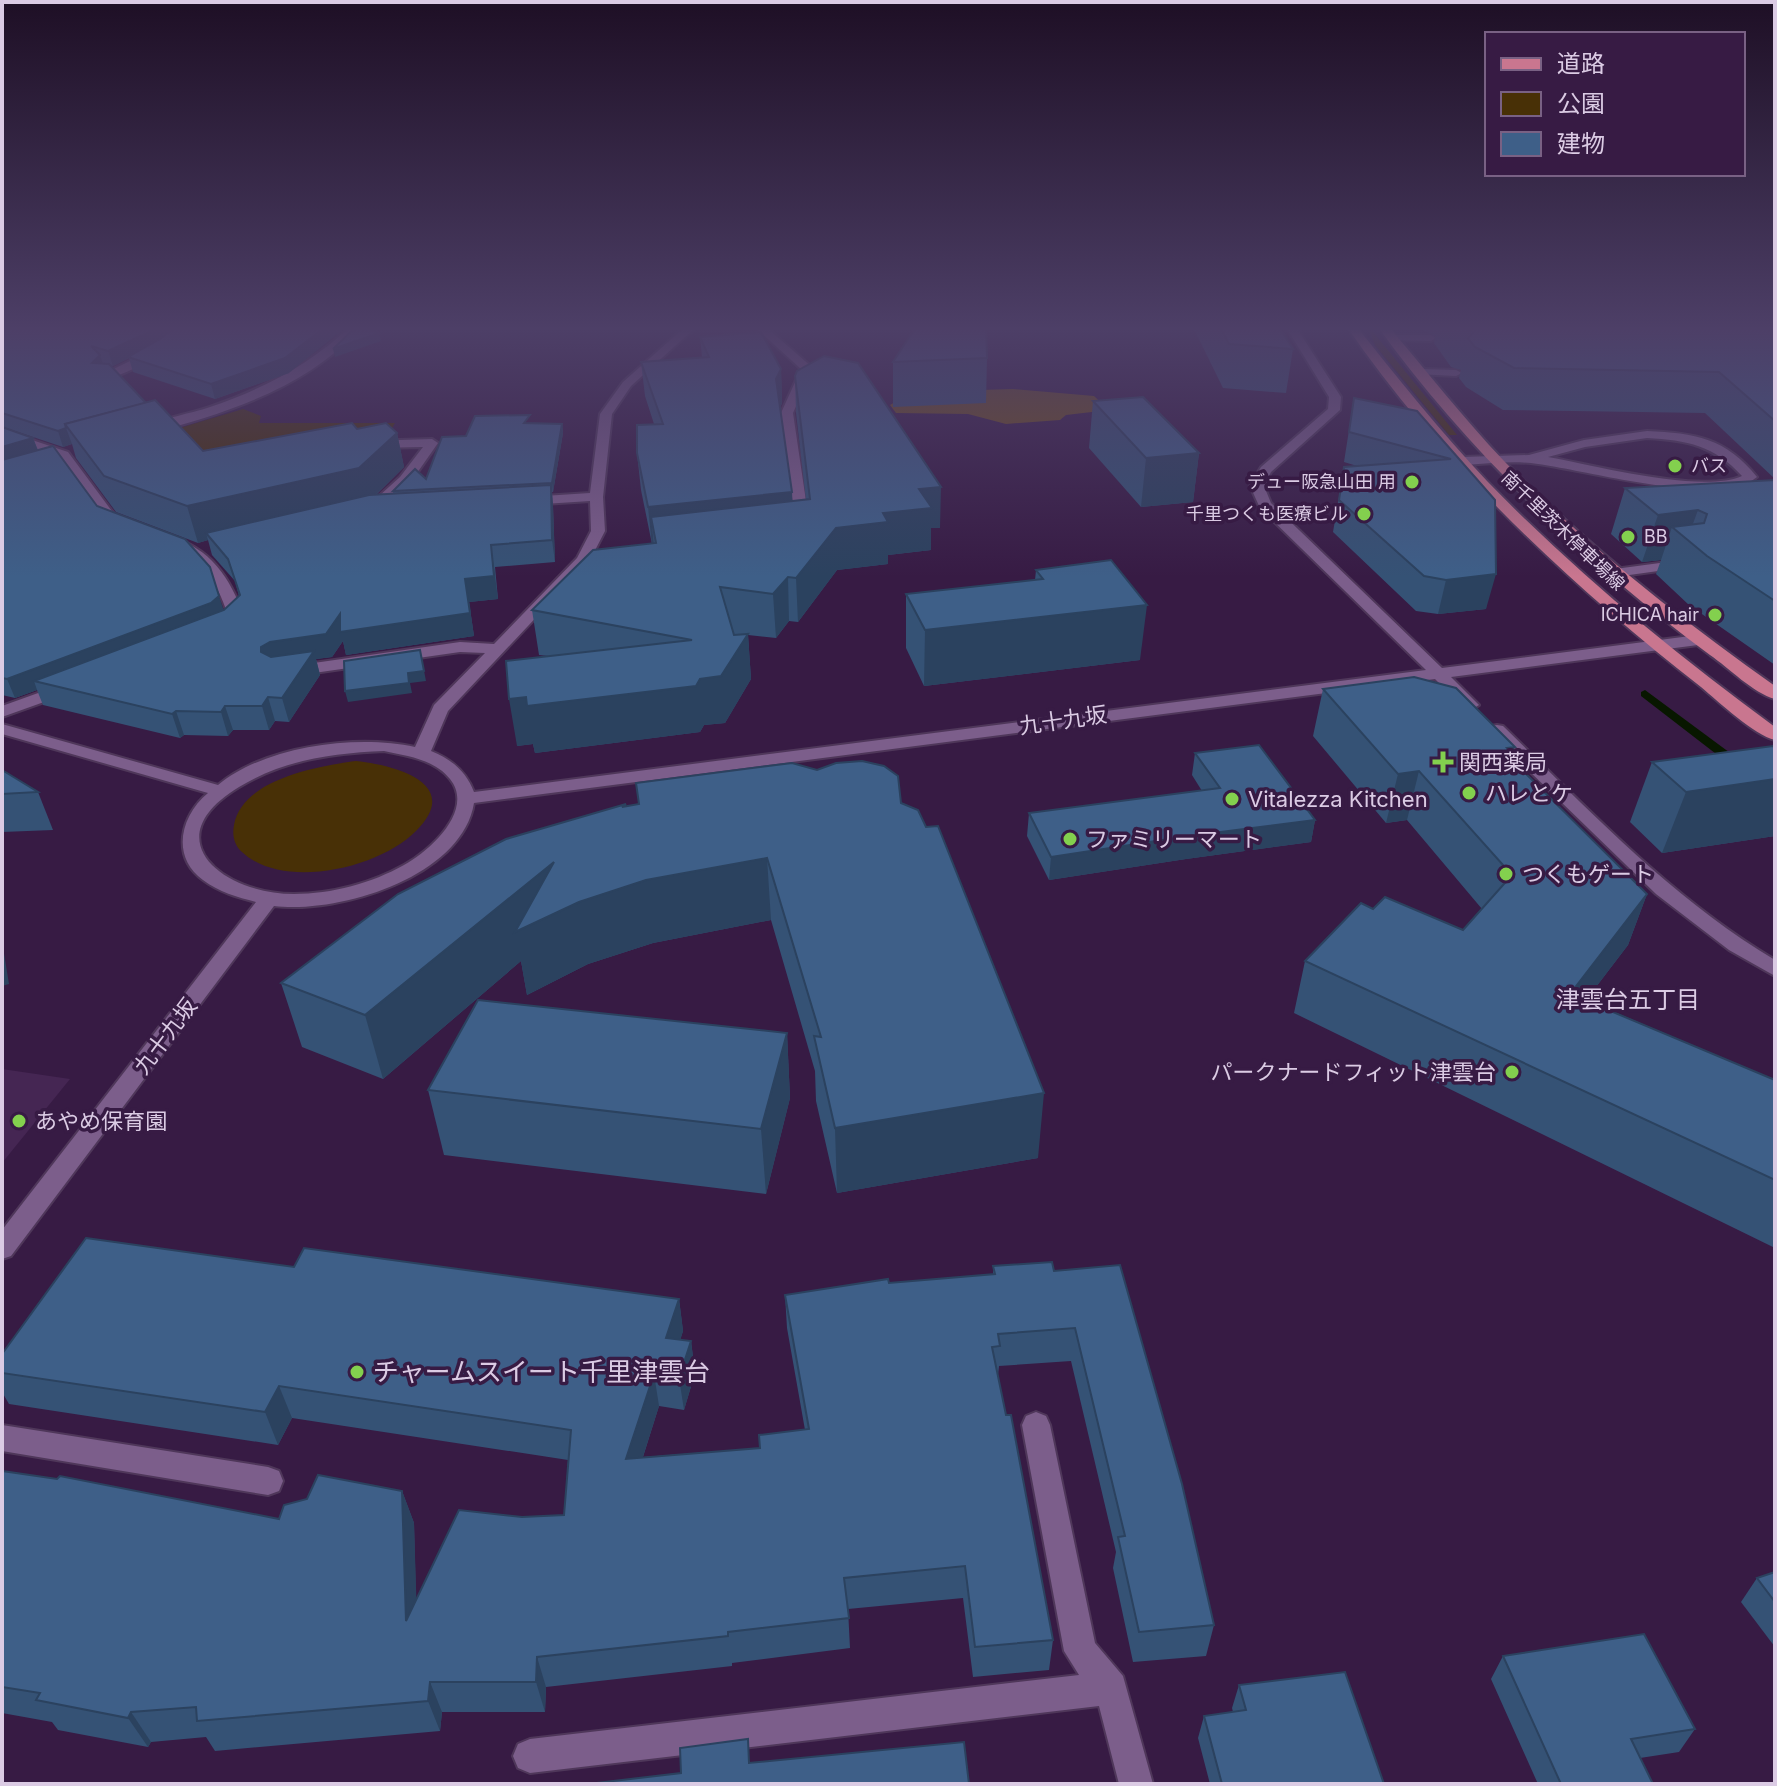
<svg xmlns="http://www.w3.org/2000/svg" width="1777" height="1786" font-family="Inter,'Noto Sans JP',sans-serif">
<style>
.built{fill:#452653}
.green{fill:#483006}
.forest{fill:#735016}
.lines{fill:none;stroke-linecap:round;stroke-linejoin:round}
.stream{fill:#081700;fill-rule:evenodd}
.minor-casing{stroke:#4f375a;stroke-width:4}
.major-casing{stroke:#4f375a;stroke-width:4}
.minor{fill:#7c5e8b;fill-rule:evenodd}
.major{fill:#c9768f;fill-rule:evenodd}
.wall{fill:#355275;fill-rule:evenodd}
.shaded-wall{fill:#2b425f}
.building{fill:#3e5f88;stroke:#2b425f;stroke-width:2}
.poi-dot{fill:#83d04e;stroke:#371b44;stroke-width:3}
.labels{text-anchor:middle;stroke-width:7;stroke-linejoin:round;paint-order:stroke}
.far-poi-label{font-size:18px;fill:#dbcbe4;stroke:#371b44;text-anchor:end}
.far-street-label{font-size:18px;fill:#dbcbe4;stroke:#371b44}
.street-label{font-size:22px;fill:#dbcbe4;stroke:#371b44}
.poi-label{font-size:22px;fill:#dbcbe4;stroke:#371b44;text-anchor:start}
.neighbourhood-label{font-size:24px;fill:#dbcbe4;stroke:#371b44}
.near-poi-label{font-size:26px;fill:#dbcbe4;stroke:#371b44;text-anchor:start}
</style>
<rect width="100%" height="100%" fill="#371b44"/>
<path class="built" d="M2 1069 70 1079 2 1163Z"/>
<g class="green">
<path d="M1368 327H1369L1457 435H1449L1375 345Z"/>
<path d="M243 409 261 416 259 423H395L386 438 306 439 190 452 96 453Z"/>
<path d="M356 761C394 765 464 783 416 831 380 868 283 891 242 852 234 845 232 835 234 825 242 779 319 766 356 761Z"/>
</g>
<path class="forest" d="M1013 389 1094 396 1109 410 1066 415 1060 420 1006 424 968 414 896 413 890 405 913 392Z"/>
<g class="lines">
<path class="stream" d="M1645 690 1741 761 1743 764 1741 767H1733L1641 696V692Z"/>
<g class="minor-casing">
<g id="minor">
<path d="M183 327H194C181 341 116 387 99 376L155 349Z"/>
<path d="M350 327H361C309 387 227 413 152 433L146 429C162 417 191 414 210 407 263 389 309 365 350 327Z"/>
<path d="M685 327H696L631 386 612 414 603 497 605 531 590 560 448 711 431 751C451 759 466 771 474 792L1426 670 1260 508 1250 486 1261 467 1328 409 1329 397 1286 327H1296L1341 397 1340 410 1271 472 1264 486 1271 503 1442 668 1698 635 1706 640 1698 645 1451 677 1479 705 1471 710 1465 709 1435 679 474 803C462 877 339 914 274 906L11 1256 2 1259V1230L256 902C237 897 219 892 203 880 171 857 180 816 208 793L2 734V724L218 785C265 746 357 734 415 747L434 705 485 653 460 652 293 676 285 671 293 666 460 642 494 644 577 558 591 531 590 501 528 505 521 501 528 497 590 493 600 414 623 382ZM384 751C407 756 434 759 450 779 475 810 430 851 404 865 372 883 332 894 294 894 223 894 153 839 239 787 283 760 333 753 384 751Z"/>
<path d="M755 327H766L813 368 793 413 810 528 803 532 796 528 781 413 801 369Z"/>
<path d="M1392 335H1431L1436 338 1431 341 1388 340 1387 338Z"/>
<path d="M1421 369 1456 370 1462 373 1456 376 1417 374V370Z"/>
<path d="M2 430 68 452 114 514 127 519V525L104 520 60 458 2 438Z"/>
<path d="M1647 431C1695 433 1726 438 1757 477 1720 509 1579 468 1531 463 1508 461 1485 464 1462 465L1456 461 1462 457 1529 455 1584 440ZM1647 438C1687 440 1715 446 1742 476 1702 494 1593 465 1548 457L1585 447Z"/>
<path d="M432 439 438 443 410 483 378 512H368V506L400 477 423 447 372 448 368 447V441Z"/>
<path d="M170 537C211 548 230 578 244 616L231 628H221L218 625 228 615C216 579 201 559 165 544V538Z"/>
<path d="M1682 560 1689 564 1687 567 1615 577 1608 573 1615 569Z"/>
<path d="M66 683 72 684V692L2 717V706Z"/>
<path d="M1497 725 1503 726C1589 810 1671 898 1775 960V976L1729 950 1656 894 1491 734 1488 730 1491 726Z"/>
<path d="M1036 1412 1046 1416 1050 1425 1095 1643 1123 1676 1153 1784H1119L1099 1706 530 1773 518 1768 513 1756 518 1744 530 1739 1079 1675 1064 1651 1022 1425 1026 1416Z"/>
<path d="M2 1425 268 1467 279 1471 283 1481 279 1491 268 1495 2 1451Z"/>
</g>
</g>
<g class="major-casing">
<g id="major">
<path d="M1347 327H1357C1399 380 1441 432 1487 481 1575 572 1673 652 1775 727V740C1754 735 1719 702 1701 687 1569 584 1442 465 1347 327Z"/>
<path d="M1378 327H1389C1427 371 1463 418 1504 461 1586 545 1679 618 1775 686V699C1753 693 1729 668 1710 655 1585 562 1469 453 1378 327Z"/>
</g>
</g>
<use href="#minor" class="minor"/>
<use href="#major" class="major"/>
</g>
<g class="wall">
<path d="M2 327 289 373 215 399 133 372 129 358 113 366 109 365 146 403 203 451 357 429 397 433 404 467 376 495 393 494V491L426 479 466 436 531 423 562 424 563 433 553 492H552L553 506 555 562 495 567 498 599 469 602 474 636 346 655 343 641 332 657 316 659 320 675 289 722 275 721 269 730H233L228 736 184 735 180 738 43 705 37 690 15 698 2 695ZM3 427 63 447 72 444 76 458 116 512 198 543 208 540 212 555 235 581 239 596 223 610 97 506 38 450 33 438Z"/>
<path d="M1193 327H1279L1293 349 1286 393 1223 388Z"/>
<path d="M1422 327H1775V479L1705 413 1503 410 1466 387 1459 378 1461 370 1451 367 1434 343 1435 336 1426 332Z"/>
<path d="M700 337 781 369 782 403 780 408 792 501 806 500 796 413 795 376 940 528H931V550L888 555V564L837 570 798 622 789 621 776 638 748 635 751 679 725 723 704 725 700 732 535 753 533 744 517 746 548 656 539 655 532 610 652 544 641 490 637 453 654 424 645 396 641 362 702 357Z"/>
<path d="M987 358 986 403 893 407V362Z"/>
<path d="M1354 398 1417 411 1495 500 1486 609 1438 614 1416 611 1333 532 1344 467 1357 466 1344 462Z"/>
<path d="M1093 401 1199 453 1193 502 1141 507 1089 448Z"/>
<path d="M1775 480V665L1689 605 1656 574 1661 560 1642 562 1611 534 1625 488Z"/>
<path d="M1036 570 1140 660 924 686 906 648V594L1035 580Z"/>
<path d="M1323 689 1513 754 1516 757 1514 763 1647 894 1628 945 1586 1000 1775 1080V1248L1294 1013 1305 961 1373 909 1463 930 1482 909 1407 820 1386 823 1313 736Z"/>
<path d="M1775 748V836L1662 853 1630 822 1652 762Z"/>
<path d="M1195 753 1315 820 1311 842 1186 859 1049 880 1027 836 1029 813 1202 791 1192 775Z"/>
<path d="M2 770 38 792 53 830 2 832Z"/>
<path d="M901 803 1038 1158 837 1193 816 1101 815 1071 771 920 653 943 588 964 527 995 521 961 383 1079 302 1047 281 983 626 804V806Z"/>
<path d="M787 1033 790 1098 766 1194 444 1155 428 1090Z"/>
<path d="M993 1266 1054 1271 1214 1625 1206 1656 1133 1662 1113 1568 1116 1552 1071 1361 999 1366 998 1375 1053 1640 1049 1670 973 1677 963 1598 848 1609 850 1648 732 1663V1666L546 1687 545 1712H442L440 1731 215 1751 206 1737 151 1742 148 1747 58 1730 52 1722 2 1713V1471L279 1519 402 1491 414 1523 416 1600 522 1517 564 1515 568 1460 292 1418 278 1445 9 1404 2 1392V1354L294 1267 679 1299 683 1331 680 1340 691 1341 695 1373 684 1410 659 1406 643 1457 760 1448 805 1430 787 1328 785 1295 889 1283 993 1274Z"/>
<path d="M1775 1572V1647L1741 1602 1757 1578Z"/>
<path d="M1503 1656 1695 1729 1679 1752 1640 1758 1653 1784H1538L1491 1679Z"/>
<path d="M1239 1685 1384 1784H1210L1198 1738 1204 1716 1233 1712 1232 1708Z"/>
</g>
<g class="shaded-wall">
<path d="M156 327H179L153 346 113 366 108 351Z"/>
<path d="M325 327H346L289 373 215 399 211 384Z"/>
<path d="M379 333 381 341 335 357 333 349Z"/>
<path d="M100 355 105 370 92 363Z"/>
<path d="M781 369 782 403 778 413 776 379Z"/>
<path d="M562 424 563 433 553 492 552 483Z"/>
<path d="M66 428 72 444 63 447 58 431Z"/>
<path d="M397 433 404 467 367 503 206 533 208 540 198 543 187 506Z"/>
<path d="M33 438 39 454 2 465V447Z"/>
<path d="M1199 453 1193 502 1141 507 1146 458Z"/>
<path d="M551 485 553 506 555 562 552 540Z"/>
<path d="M941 487 940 528H931V550L888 555V564L837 570 798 622 796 578 836 528 883 513 919 489Z"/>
<path d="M792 492 794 530 651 517 654 545 652 546 648 507Z"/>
<path d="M1698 510 1687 540 1672 527 1661 560 1642 562 1658 515Z"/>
<path d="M491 545 498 599 469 602 474 636 346 655 343 641 332 657 316 659 320 675 289 722 282 698 261 652V647L270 642 340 614 465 579Z"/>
<path d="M1496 574 1486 609 1438 614 1446 580Z"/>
<path d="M788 577 789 621 776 638 773 594Z"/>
<path d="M219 596 225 614 34 681 37 690 15 698 7 679Z"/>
<path d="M1147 605 1140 660 924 686 925 630Z"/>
<path d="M748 634 751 679 725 723 704 725 700 732 535 753 533 744 517 746 509 699 700 679Z"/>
<path d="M420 650 426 681 410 683 412 693 348 702 345 691 408 673Z"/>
<path d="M268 697 275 721 269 730 262 706Z"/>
<path d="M225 706 233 730 228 736 221 712Z"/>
<path d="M176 711 184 735 180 738 172 714Z"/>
<path d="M1515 747 1511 758 1516 757 1502 806 1507 748Z"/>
<path d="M1419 771 1407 820 1386 823 1398 774Z"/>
<path d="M1775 779V836L1662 853 1686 792Z"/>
<path d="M1315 820 1311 842 1186 859 1049 880 1051 857 1189 836Z"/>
<path d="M767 858 771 920 653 943 588 964 527 995 521 961 383 1079 365 1015 554 862 579 902 646 880Z"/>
<path d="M1647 894 1628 945 1551 1046 1570 994Z"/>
<path d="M2 941 9 984 2 986Z"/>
<path d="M787 1033 790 1098 766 1194 761 1129Z"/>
<path d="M1044 1093 1038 1158 837 1193 835 1128Z"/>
<path d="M679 1299 683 1331 671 1371 666 1338Z"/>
<path d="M691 1341 695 1373 684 1410 679 1378Z"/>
<path d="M654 1374 659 1406 632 1491 626 1459Z"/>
<path d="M279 1386 292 1418 278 1445 265 1412Z"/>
<path d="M402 1491 414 1523 418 1652 406 1621Z"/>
<path d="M537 1657 546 1687 545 1712 536 1682Z"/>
<path d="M430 1682 442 1712 440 1731 428 1701Z"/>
<path d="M131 1712 151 1742 148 1747 128 1718Z"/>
</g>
<g class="building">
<path d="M2 327H156L149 332 108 351 91 346 100 355 92 363 109 364 146 403 65 424 66 428 58 431 2 413Z"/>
<path d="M176 327H325L285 358 211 384 128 357 160 339Z"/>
<path d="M356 327H365L379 333 333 349Z"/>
<path d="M916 327H986L987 358 893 362Z"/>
<path d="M1220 327H1279L1293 349 1229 344Z"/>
<path d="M1460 327H1775V421L1719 372 1514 368 1475 347 1468 338 1474 332Z"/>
<path d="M761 332 781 369 776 379 792 492 648 507 637 453V425L663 424 641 362 709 357 700 337Z"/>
<path d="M824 356 858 363 941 487 919 489 932 508 883 513 888 522 836 528 796 578 788 577 773 594 720 587 734 635 748 634 721 676 700 679 696 686 527 706 526 697 509 699 506 661 692 640 532 610 593 550 656 543 651 517 810 499 795 376 797 371Z"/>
<path d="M1143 397 1199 453 1146 458 1093 401Z"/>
<path d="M1354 398 1417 411 1495 500 1496 574 1446 580 1424 576 1339 500 1344 467 1451 459 1349 432Z"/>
<path d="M155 400 203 451 352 423 357 429 386 423 397 433 359 468 187 506 104 476 65 424Z"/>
<path d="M530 415 524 423 562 424 552 483 393 491 415 469 426 479 442 437 466 436 475 416Z"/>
<path d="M2 427 33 438 2 447Z"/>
<path d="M53 446 97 506 185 539 210 567 219 596 211 603 7 679 2 678V460Z"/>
<path d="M1775 480V601L1707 556 1672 527 1704 523 1707 514 1698 510 1658 515 1625 488Z"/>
<path d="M551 485 552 540 491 545 494 576 465 579 470 613 340 632V614L326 634 270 642 261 647V652L271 657 314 651 282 698 268 697 262 706H225L221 712 176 711 172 714 34 681 224 610 240 595 228 559 206 533 369 495Z"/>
<path d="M1111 560 1147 605 925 630 906 594 1043 579 1036 570Z"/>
<path d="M420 650 424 671 408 673 409 683 345 691 344 661Z"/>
<path d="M1414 677 1456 688 1515 747 1507 748 1516 757 1510 758 1647 894 1570 994 1775 1080V1180L1305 961 1361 903 1373 909 1385 897 1463 930 1512 875 1419 771 1398 774 1323 689Z"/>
<path d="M1259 745 1315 820 1189 836 1051 857 1029 813 1220 788 1195 753Z"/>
<path d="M1773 746 1775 748V779L1686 792 1652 762Z"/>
<path d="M862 761 884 766 898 776 901 803 918 810 926 827 938 826 1044 1093 835 1128 814 1036 821 1037 767 858 646 880 579 902 515 932 554 862 365 1015 281 983 398 894 506 839 626 804 622 807 639 804 636 783 792 763 817 770 836 763Z"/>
<path d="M2 770 38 792 2 794Z"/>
<path d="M478 1000 787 1033 761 1129 428 1090Z"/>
<path d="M86 1238 294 1267 304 1248 679 1299 666 1338 691 1341 679 1378 654 1374 626 1459 760 1448 759 1435 809 1429 785 1295 888 1279 889 1283 995 1274 993 1266 1052 1262 1054 1271 1120 1265 1182 1484 1214 1625 1139 1632 1118 1537 1125 1536 1075 1328 998 1334 1000 1346 992 1347 1006 1415H1011L1053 1640 975 1647 965 1566 844 1578 849 1618 728 1632V1636L537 1657 536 1682H430L428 1701 197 1721 196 1707 131 1712 128 1718 36 1700 40 1693 2 1687V1471L57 1479 60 1476 279 1519 284 1505 307 1499 318 1475 402 1491 406 1621 459 1510 522 1517 564 1515 571 1430 279 1386 265 1412 2 1373V1354Z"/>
<path d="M1775 1572V1602L1757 1578Z"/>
<path d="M1644 1634 1695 1729 1631 1739 1653 1784H1561L1503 1656Z"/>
<path d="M1345 1672 1384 1784H1222L1204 1716 1246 1710 1239 1685Z"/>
<path d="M748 1739 749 1763 964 1742 969 1784H588L681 1773 680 1748Z"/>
</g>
<linearGradient id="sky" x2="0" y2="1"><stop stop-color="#1e0f25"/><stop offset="0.57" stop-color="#4d3f67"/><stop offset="1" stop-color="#4d3f67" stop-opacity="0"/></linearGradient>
<rect width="1777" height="577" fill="url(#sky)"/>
<g class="poi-dot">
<circle cx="1675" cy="466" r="8"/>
<circle cx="1412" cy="482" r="8"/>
<circle cx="1364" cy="514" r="8"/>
<circle cx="1628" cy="537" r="8"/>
<circle cx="1715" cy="615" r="8"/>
<path d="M1439 750h8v8h8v8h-8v8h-8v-8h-8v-8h8z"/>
<circle cx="1469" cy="793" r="8"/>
<circle cx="1232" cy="799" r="8"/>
<circle cx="1070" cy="839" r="8"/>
<circle cx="1506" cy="874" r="8"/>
<circle cx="1512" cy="1072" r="8"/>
<circle cx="19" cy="1121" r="8"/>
<circle cx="357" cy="1372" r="8"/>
</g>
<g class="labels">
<g class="far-poi-label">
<text x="1691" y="472" text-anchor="start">バス</text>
<text x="1396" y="488">デュー阪急山田 用</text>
<text x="1348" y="520">千里つくも医療ビル</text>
<text x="1644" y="543" text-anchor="start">BB</text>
<text x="1699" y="621">ICHICA hair</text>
</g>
<g class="far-street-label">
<text transform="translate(1563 531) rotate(44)" y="6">南千里茨木停車場線</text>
</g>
<g class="street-label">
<text transform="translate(1063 720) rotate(-8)" y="8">九十九坂</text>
<text transform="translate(165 1036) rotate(-53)" y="8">九十九坂</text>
</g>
<g class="poi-label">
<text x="1459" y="770">関西薬局</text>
<text x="1485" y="801">ハレとケ</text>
<text x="1248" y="807">Vitalezza Kitchen</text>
<text x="1086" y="847">ファミリーマート</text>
<text x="1522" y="882">つくもゲート</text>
<text x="1496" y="1080" text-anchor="end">パークナードフィット津雲台</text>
<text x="35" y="1129">あやめ保育園</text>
</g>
<g class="neighbourhood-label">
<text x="1628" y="1008">津雲台五丁目</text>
</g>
<g class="near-poi-label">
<text x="373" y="1381">チャームスイート千里津雲台</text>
</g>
</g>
<rect width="1777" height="1786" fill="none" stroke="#dbcbe4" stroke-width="8"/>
<rect x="1485" y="32" width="260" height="144" fill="#371b44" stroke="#796184" stroke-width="2"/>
<rect x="1501" y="58" width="40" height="12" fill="#c9768f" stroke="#796184" stroke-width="2"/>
<text x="1557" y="72" font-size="24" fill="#dbcbe4">道路</text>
<rect x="1501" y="92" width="40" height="24" fill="#483006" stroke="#796184" stroke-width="2"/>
<text x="1557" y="112" font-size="24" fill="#dbcbe4">公園</text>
<rect x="1501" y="132" width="40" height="24" fill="#3e5f88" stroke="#796184" stroke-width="2"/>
<text x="1557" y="152" font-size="24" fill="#dbcbe4">建物</text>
</svg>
